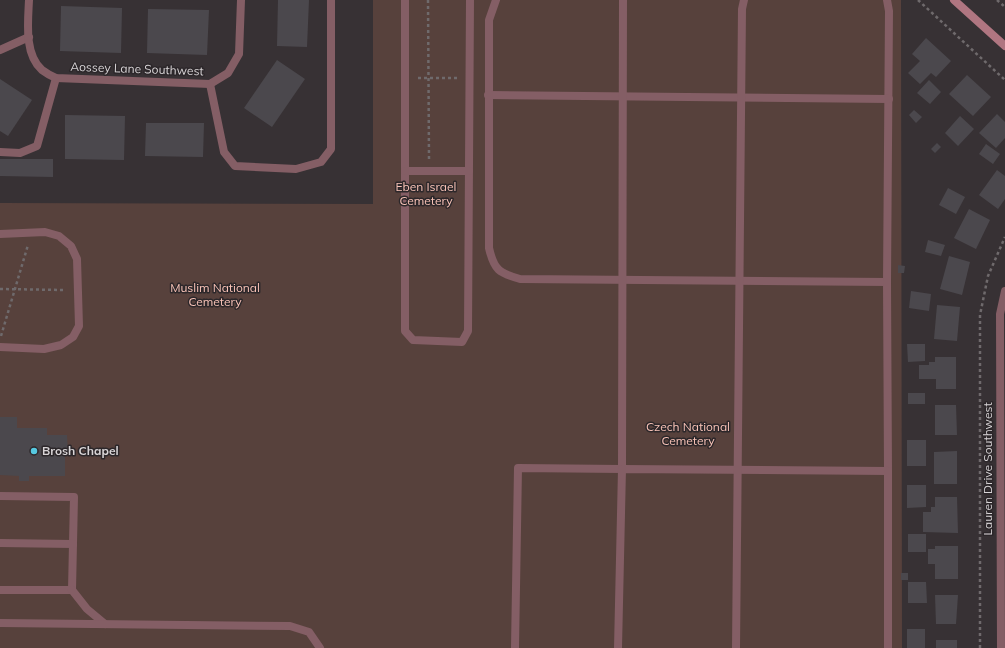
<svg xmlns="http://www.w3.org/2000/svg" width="1005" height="648" font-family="Mulish,sans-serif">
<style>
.green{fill:#57413c}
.building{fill:#4b484d}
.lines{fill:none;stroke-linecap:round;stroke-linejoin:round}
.path{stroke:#6f6a6c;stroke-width:2.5;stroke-dasharray:3 3;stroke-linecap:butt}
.lane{stroke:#845e65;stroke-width:8}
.street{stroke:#845e65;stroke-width:8}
.secondary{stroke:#b07681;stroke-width:8}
.poi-dot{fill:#56c9e1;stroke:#2c272a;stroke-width:1.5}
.labels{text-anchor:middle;stroke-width:3;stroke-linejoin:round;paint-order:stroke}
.street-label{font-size:12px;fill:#d8d4d6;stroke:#2c272a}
.park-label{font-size:12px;fill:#fac4b8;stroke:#2c272a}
.poi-label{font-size:12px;font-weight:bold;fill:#d8d4d6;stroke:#2c272a;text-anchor:start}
</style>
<rect width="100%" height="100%" fill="#373134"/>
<path class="green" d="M373 0H901L902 648H0V203L373 204Z"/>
<g class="building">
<path d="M278 0H309L307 47 277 46Z"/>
<path d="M61 6 122 8 121 53 60 51Z"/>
<path d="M148 9 209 10 207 55 147 53Z"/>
<path d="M926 38 951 61 936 77 931 73 920 84 908 73 920 61 912 54Z"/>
<path d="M277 60 305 79 272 127 244 108Z"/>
<path d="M967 75 991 97 973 116 949 94Z"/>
<path d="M0 79 32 100 8 136 0 131Z"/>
<path d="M929 80 941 92 930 104 917 93Z"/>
<path d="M914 110 922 117 916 123 909 115Z"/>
<path d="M997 114 1005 122V138L996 148 979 133Z"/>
<path d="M65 115 125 116 124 160 65 159Z"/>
<path d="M960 116 974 129 958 146 945 133Z"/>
<path d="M146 123H204L203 157 145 156Z"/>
<path d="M937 143 941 147 935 153 931 149Z"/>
<path d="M986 144 1000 154 993 164 979 154Z"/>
<path d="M0 159H53V177L0 176Z"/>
<path d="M997 170 1005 176V199L998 209 979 195Z"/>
<path d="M948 188 965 197 956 214 939 205Z"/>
<path d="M969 209 990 220 976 249 954 238Z"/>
<path d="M928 240 945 245 941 256 925 252Z"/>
<path d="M949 256 970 262 962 295 940 289Z"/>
<path d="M898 265 905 266 904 273H898Z"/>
<path d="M911 291 931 294 929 311 909 308Z"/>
<path d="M937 305 960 307 957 341 934 339Z"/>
<path d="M907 344H925V361L908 362Z"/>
<path d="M935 357H956V389H936V379H919V365H929V362H935Z"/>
<rect x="908" y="393" width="17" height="11"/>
<path d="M935 405H956L957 435H935Z"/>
<path d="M0 417H17V428H47V435H67L68 453H65V476H29V481H19V476L0 475Z"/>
<rect x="907" y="440" width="19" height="26"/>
<path d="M957 451V484H934V452Z"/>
<path d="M907 485H926V507L907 508Z"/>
<path d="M935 497H957L958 533 923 532V512H931V507H935Z"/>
<rect x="908" y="534" width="18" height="18"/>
<path d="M935 546H958V579H935V564H928V549H935Z"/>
<rect x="901" y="573" width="7" height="7"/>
<path d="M908 582H926L927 603H908Z"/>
<path d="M935 595H958L956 624H936Z"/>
<rect x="907" y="629" width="18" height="19"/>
<rect x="936" y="640" width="21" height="8"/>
</g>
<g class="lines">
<g class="path">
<path d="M428 0 429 159"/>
<path d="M918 0 1005 80"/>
<path d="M997 0 1005 7"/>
<path d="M418 78H459"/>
<path d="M0 289 65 290"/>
<path d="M1 336 28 245"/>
<path d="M980 648V315L988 276 1005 237"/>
</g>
<g class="lane">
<path d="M405 0V331L413 340 462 342 468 331 470 0"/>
<path d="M496 0 489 20V248C494 270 499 273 520 279L887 282"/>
<path d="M887 0 889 11 887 282 888 471"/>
<path d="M0 50 29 37"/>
<path d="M210 84 224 152 235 166 296 169 321 162 331 149V0"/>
<path d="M488 95 889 99"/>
<path d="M0 152 20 153 37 146 56 78"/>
<path d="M405 171H469"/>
<path d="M0 234 45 232 59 236 71 246 77 259 79 326 73 337 61 345 44 349 0 347"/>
<path d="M0 496 74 497 72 590H0"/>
<path d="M0 543 73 544"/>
<path d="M72 590 87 609 105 624"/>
<path d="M0 623 290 626 309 632 320 648"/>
<path d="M515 648 518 468 622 469 623 0"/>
<path d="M618 648 622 469 888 471V648"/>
<path d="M736 648 742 9 744 0"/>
</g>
<g class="street">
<path d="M29 0C28 22 24 54 42 70 46 73 51 76 56 78L210 84 228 73 239 54 241 0"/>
<path d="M1001 648 1000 314 1005 291"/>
</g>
<path class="secondary" d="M954 0 1005 46"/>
</g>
<circle class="poi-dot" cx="34" cy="451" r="4"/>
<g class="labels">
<g class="street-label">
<text transform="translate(137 69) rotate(2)" y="4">Aossey Lane Southwest</text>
<text transform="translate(988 469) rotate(-90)" y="4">Lauren Drive Southwest</text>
</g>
<g class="park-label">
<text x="426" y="191">Eben Israel<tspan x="426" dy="14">Cemetery</tspan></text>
<text x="215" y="292">Muslim National<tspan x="215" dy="14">Cemetery</tspan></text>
<text x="688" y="431">Czech National<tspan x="688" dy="14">Cemetery</tspan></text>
</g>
<g class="poi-label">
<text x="42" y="455">Brosh Chapel</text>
</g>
</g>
</svg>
